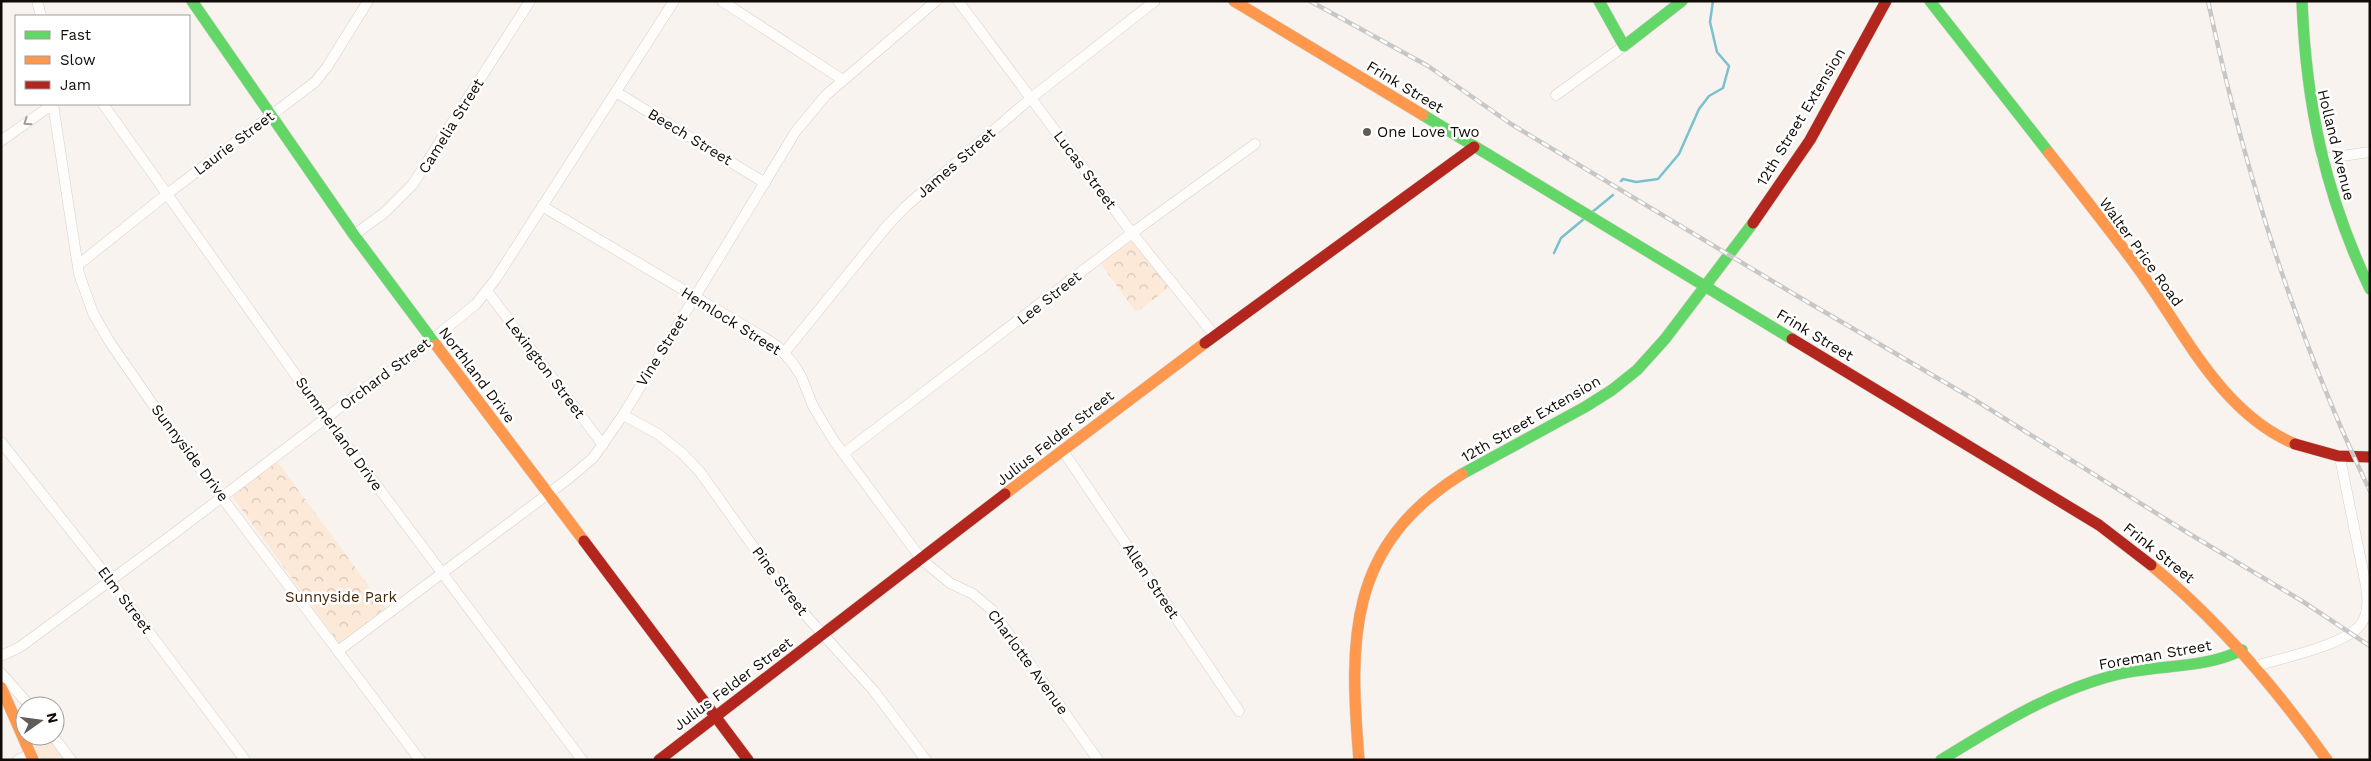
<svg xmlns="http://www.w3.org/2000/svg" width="2371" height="761" font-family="'Work Sans',sans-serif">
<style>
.grass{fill:#fce9d7}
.park{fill:url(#park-crowns)}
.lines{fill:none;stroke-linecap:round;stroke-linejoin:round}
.stream{stroke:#79c1ce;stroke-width:2.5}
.street-casing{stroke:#d5d0ca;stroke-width:11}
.fast-casing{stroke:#d5d0ca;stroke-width:12}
.slow-casing{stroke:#d5d0ca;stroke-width:12}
.jam-casing{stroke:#d5d0ca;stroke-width:12}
.street{stroke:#fefdfc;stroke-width:10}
.fast{stroke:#63d668;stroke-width:11}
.slow{stroke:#ff974d;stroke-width:11}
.jam{stroke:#b3261e;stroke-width:11}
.rail-casing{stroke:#c8c7c6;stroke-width:4.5}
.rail{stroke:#fff;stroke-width:2.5;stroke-dasharray:8;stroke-linecap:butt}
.oneway{stroke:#9f9c9a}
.poi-dot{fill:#615c57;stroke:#fff;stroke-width:2}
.labels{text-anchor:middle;stroke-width:5;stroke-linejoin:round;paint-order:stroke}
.street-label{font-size:15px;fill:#100b06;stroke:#fff}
.poi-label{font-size:15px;fill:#100b06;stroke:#fff;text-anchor:start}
.park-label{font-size:15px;fill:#442708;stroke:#fff}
</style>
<defs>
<pattern id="park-crowns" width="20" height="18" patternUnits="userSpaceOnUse" patternTransform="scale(1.25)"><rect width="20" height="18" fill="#fce9d7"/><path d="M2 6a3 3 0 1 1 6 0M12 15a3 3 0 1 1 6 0" fill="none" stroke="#d7c6b7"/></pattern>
</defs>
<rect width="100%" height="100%" fill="#f8f3ee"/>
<path class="grass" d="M30 736H49L67 760H40Z"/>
<g class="park">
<path d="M1132 238 1169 288 1136 312 1100 263Z"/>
<path d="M277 461 385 608 340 644 232 496Z"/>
</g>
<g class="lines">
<g class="stream">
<path d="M1621 181 1623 179 1636 182 1658 179 1679 154 1699 109 1709 96 1723 88 1729 66 1717 52 1710 22 1713 1"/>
<path d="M1591 213 1613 195"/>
<path d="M1554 253 1561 238 1585 218"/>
</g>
<g class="street-casing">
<g id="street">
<path d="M37 1 41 16"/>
<path d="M722 1 843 80"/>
<path d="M958 1 1132 233 1215 336"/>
<path d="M616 92 765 183"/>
<path d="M1556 95 1624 46"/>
<path d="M103 104 327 419 582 760"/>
<path d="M1 141 53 104 79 274 93 313 109 341 165 422 420 760"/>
<path d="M2321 159 2370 152"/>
<path d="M542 206 763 337 777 346 792 362 801 376 813 406 834 441 922 560 950 583 973 594 992 610 1098 760"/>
<path d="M354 235 384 213 413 184 530 1"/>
<path d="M78 265 167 194 315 82 327 67 368 1"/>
<path d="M487 291 603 445"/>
<path d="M784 353 887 226 905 207 1031 98 1155 1"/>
<path d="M623 415 658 434 683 454 700 472 777 580 801 610 874 691 926 760"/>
<path d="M1 442 110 580 245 760"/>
<path d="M1063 451 1239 711"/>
<path d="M843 454 1132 233 1255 144"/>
<path d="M338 651 568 479 593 458 623 415 796 131 826 95 936 1"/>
<path d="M1 656 20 647 176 532 368 386 402 364 476 304 495 280 674 1"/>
<path d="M2256 666C2282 658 2346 645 2361 624 2369 613 2368 599 2366 586L2340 458"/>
<path d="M1 673 30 706"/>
<path d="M53 736 71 760"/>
<path d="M18 760 30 754"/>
</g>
</g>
<g class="fast-casing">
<g id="fast">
<path d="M192 1 354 235 436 345"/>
<path d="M1599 1 1624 46 1682 1"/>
<path d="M1930 1 2049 153"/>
<path d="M2302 1C2306 105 2325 194 2370 289"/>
<path d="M1423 115 1792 339"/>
<path d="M1462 474 1585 407 1612 390 1637 370 1665 339 1753 223"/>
<path d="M1941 760C1996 726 2052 691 2115 675 2158 664 2202 670 2242 650"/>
</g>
</g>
<g class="slow-casing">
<g id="slow">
<path d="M1234 1 1423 115"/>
<path d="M2049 153C2080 192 2111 231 2140 271 2184 332 2221 413 2295 444"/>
<path d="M436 345 584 541"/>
<path d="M1005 494 1205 343"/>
<path d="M2151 565C2219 621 2276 688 2327 760"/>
<path d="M1 687 33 760"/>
<path d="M1359 760C1349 639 1347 546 1462 474"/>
</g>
</g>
<g class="jam-casing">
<g id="jam">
<path d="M1753 223 1810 140 1886 1"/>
<path d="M1792 339 2099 525 2151 565"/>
<path d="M1205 343 1474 147"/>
<path d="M2295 444 2338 456 2370 457"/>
<path d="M584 541 748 760"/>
<path d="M659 760 1005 494"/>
</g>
</g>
<use href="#street" class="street"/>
<use href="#fast" class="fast"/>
<use href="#slow" class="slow"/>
<use href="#jam" class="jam"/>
<g class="rail-casing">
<g id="rail">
<path d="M1310 1 1428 66 1511 124 1799 297 1975 400 2188 533 2302 601 2370 646"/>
<path d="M2208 1C2244 169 2295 335 2370 491"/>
</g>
</g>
<use href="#rail" class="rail"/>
</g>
<defs><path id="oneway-chevron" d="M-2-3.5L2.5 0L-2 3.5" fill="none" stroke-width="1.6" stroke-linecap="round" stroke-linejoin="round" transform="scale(1.25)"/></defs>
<use class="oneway" href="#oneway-chevron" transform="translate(27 122) rotate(146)"/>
<circle class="poi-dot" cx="1367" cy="132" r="5"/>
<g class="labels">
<g class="street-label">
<text transform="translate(1405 87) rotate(31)" y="5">Frink Street</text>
<text transform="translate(1801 117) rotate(-59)" y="5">12th Street Extension</text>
<text transform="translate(451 126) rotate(-58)" y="5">Camelia Street</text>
<text transform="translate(690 137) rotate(31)" y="5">Beech Street</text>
<text transform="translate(234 143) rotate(-37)" y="5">Laurie Street</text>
<text transform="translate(2336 145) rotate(76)" y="5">Holland Avenue</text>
<text transform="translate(956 163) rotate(-41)" y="5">James Street</text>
<text transform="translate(1085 170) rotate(53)" y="5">Lucas Street</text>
<text transform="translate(2141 252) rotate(54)" y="5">Walter Price Road</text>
<text transform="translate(1049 298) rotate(-38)" y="5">Lee Street</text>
<text transform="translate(731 321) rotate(32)" y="5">Hemlock Street</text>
<text transform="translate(1815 335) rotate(31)" y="5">Frink Street</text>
<text transform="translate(662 350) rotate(-58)" y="5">Vine Street</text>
<text transform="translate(545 368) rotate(53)" y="5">Lexington Street</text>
<text transform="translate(385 374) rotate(-37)" y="5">Orchard Street</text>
<text transform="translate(477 375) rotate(53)" y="5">Northland Drive</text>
<text transform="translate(1531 419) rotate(-30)" y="5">12th Street Extension</text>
<text transform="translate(339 434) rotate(54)" y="5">Summerland Drive</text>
<text transform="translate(1055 438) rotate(-38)" y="5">Julius Felder Street</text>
<text transform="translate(190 453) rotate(53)" y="5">Sunnyside Drive</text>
<text transform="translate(2159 553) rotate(39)" y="5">Frink Street</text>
<text transform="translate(780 581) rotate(53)" y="5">Pine Street</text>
<text transform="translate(1151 581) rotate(56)" y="5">Allen Street</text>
<text transform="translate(125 600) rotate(53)" y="5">Elm Street</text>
<text transform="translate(2155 655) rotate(-10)" y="5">Foreman Street</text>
<text transform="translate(1028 662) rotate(54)" y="5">Charlotte Avenue</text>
<text transform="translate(733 684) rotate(-37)" y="5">Julius Felder Street</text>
</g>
<g class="poi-label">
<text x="1377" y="137">One Love Two</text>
</g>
<g class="park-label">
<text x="341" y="602">Sunnyside Park</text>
</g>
</g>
<rect width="2371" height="761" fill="none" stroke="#100b06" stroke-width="5"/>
<rect x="15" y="15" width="175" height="90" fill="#ffffff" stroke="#9f9d9b"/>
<rect x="25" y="31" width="25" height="8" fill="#63d668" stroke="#9f9d9b"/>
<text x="60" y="40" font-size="15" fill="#100b06">Fast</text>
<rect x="25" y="56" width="25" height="8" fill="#ff974d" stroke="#9f9d9b"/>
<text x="60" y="65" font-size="15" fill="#100b06">Slow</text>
<rect x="25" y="81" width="25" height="8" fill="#b3261e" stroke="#9f9d9b"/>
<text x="60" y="90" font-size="15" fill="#100b06">Jam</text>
<g transform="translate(40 721) rotate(76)"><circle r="24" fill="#ffffff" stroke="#9f9d9b"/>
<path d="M0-4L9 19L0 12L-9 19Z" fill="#615c57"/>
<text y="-8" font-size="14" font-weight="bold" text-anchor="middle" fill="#100b06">N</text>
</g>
</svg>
